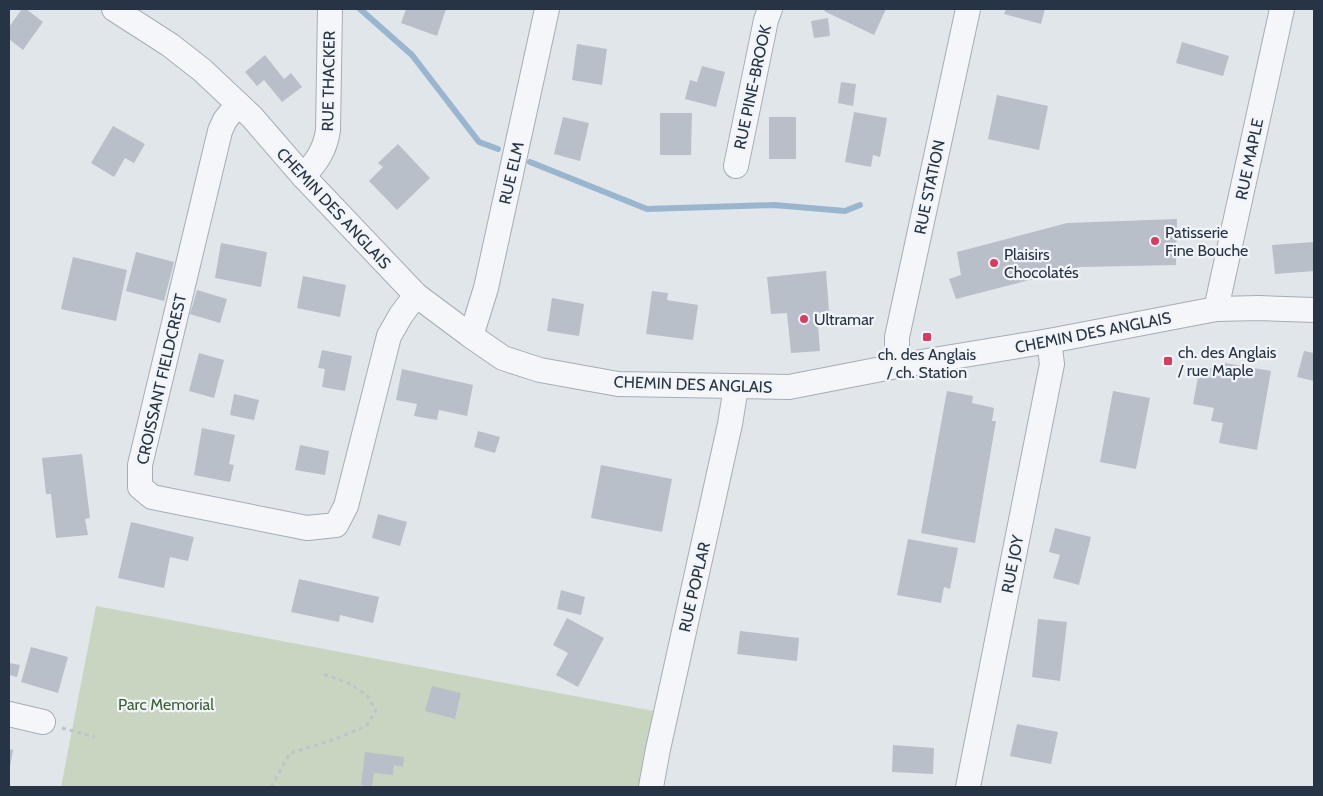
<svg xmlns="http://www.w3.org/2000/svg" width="1323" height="796" font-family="Cabin,sans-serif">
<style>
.green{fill:#c8d6c1}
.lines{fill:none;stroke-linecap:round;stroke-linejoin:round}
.stream{stroke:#99b6ce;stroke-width:6}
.building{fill:#b8bfc9}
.minor-casing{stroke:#a5adb6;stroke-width:26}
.path{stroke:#bfc4ca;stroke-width:3;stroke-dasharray:4 4;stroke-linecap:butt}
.minor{stroke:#f4f6f9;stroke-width:24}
.poi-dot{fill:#db3b5d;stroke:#f1f4f8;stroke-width:2}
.labels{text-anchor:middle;stroke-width:4.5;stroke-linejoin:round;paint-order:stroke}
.street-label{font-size:16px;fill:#273445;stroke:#f1f4f8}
.poi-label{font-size:16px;fill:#273445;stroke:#f1f4f8;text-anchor:start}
.park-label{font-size:16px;fill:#3f6233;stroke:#f1f4f8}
</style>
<rect width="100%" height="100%" fill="#e1e6eb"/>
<path class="green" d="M96 606 659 712 644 787H61Z"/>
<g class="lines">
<g class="stream">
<path d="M360 9 412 55 479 142 498 149"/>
<path d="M530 162 647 209 774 205 845 211 860 205"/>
</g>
</g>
<g class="building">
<path d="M22 9H26L43 22 23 50 9 39V27Z"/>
<path d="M406 9H446L437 36 401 23Z"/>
<path d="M826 9H886L874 35 824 11Z"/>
<path d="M1006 9H1045L1041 24 1004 14Z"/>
<path d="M828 18 830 36 814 38 811 21Z"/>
<path d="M1182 42 1229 56 1223 76 1176 63Z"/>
<path d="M577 44 607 49 602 85 572 80Z"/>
<path d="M265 55 284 79 291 73 302 87 282 102 264 80 257 86 245 72Z"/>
<path d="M702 66 725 72 716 107 685 99 690 80 697 82Z"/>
<path d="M841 82 856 84 853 106 838 103Z"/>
<path d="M997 95 1048 106 1039 150 988 139Z"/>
<path d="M854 112 887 118 880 157 873 155 871 167 845 162Z"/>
<path d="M660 113H692L691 155H660Z"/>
<path d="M563 117 589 123 580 161 554 154Z"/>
<rect x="769" y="117" width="27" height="42"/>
<path d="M113 126 145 144 134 163 125 158 114 177 91 163Z"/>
<path d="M398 144 430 178 397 210 369 181 383 167 378 163Z"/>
<path d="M1177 219 1176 265 1080 267 956 299 949 279 961 275 957 252 1067 223Z"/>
<path d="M1314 242V271L1275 274 1272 245Z"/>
<path d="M221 243 267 252 261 287 215 278Z"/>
<path d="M136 252 174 262 164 301 126 291Z"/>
<path d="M73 257 127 270 116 321 61 309Z"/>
<path d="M826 271 829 311 817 313 820 351 791 353 787 313 771 314 767 277Z"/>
<path d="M303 276 346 285 340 317 297 308Z"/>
<path d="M197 290 227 299 220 323 190 314Z"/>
<path d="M652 291 668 293 667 300 698 305 693 340 646 334Z"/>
<path d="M552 298 584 304 579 336 547 331Z"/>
<path d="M322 350 352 356 345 391 322 387 325 369 318 368Z"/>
<path d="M1304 351 1314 353V381L1297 377Z"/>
<path d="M199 353 224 360 214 398 189 391Z"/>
<path d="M1225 363 1271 371 1257 450 1219 443 1223 423 1211 421 1214 408 1193 404 1200 366 1224 371Z"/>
<path d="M402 369 473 385 467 416 439 410 437 420 414 416 417 404 396 400Z"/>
<path d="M947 391 973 396 972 403 994 408 992 421H996L975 543 921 533Z"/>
<path d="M1113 391 1150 398 1136 469 1100 462Z"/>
<path d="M234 394 259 400 254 420 230 415Z"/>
<path d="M202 428 235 435 229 464 234 465 230 482 194 475Z"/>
<path d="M478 431 500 437 495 453 474 447Z"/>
<path d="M300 445 329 451 325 475 295 470Z"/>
<path d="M82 454 90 518 85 519 88 535 56 538 51 494H46L42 458Z"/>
<path d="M601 465 672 479 662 532 591 518Z"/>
<path d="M378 514 407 522 400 546 372 538Z"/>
<path d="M131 522 194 537 188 561 170 557 164 588 118 578Z"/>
<path d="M1055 528 1091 537 1079 585 1053 578 1060 555 1049 552Z"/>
<path d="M908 539 958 548 950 589 944 587 941 603 897 595Z"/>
<path d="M299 579 379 597 373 623 340 615 339 622 291 612Z"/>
<path d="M561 590 585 597 581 615 557 609Z"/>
<path d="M567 618 604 638 578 687 556 675 568 653 553 645Z"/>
<path d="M1038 619 1067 622 1060 681 1032 677Z"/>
<path d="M740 631 799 638 797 661 737 654Z"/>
<path d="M31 647 68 657 58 693 21 682Z"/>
<path d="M9 663 20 665 17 677 9 675Z"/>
<path d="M432 686 461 693 455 719 425 711Z"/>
<path d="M1017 724 1058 732 1051 764 1010 756Z"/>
<path d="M893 745 934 748 933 774 892 772Z"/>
<path d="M9 749 13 750 10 767H9Z"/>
<path d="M365 752 404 757 403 767 394 765 393 775 374 773 372 787 361 785Z"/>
</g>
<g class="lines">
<g class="minor-casing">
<g id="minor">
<path d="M114 9 170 45 202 70 252 117 303 176 416 295 471 336 503 358 540 370 618 384 789 387 897 366 1049 341 1216 309 1259 308 1314 310"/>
<path d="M238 104 225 120 220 131 140 465V487L152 497 307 528 336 525 346 506 389 336 401 315 416 295"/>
<path d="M736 166 766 20 770 9"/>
<path d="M303 176C317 162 325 150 328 130L330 9"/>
<path d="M1216 309 1282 9"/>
<path d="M471 336 486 288 547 9"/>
<path d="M897 366V337L968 9"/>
<path d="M9 714 43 722"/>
<path d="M651 787 658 749 730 424 736 387"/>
<path d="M968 787 1052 364 1049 341"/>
</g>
</g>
<g class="path">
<path d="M62 728 95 737"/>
<path d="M271 787 290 753 333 740 366 726 376 711 367 695 348 683 324 674"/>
</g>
<use href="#minor" class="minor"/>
</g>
<g class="poi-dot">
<circle cx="1155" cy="241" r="5"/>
<circle cx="994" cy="263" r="5"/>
<circle cx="804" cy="319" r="5"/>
<rect x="922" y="332" width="10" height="10" rx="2.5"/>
<rect x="1163" y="356" width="10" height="10" rx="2.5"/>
</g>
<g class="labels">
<g class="street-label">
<text transform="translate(328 81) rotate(-89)" y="6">RUE THACKER</text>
<text transform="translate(752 87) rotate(-78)" y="6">RUE PINE-BROOK</text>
<text transform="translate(1249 159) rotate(-78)" y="6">RUE MAPLE</text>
<text transform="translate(511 173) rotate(-77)" y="6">RUE ELM</text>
<text transform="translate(929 187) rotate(-78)" y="6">RUE STATION</text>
<text transform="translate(334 208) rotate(47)" y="6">CHEMIN DES ANGLAIS</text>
<text transform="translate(1093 332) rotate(-11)" y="6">CHEMIN DES ANGLAIS</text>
<text transform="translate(161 379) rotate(-77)" y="6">CROISSANT FIELDCREST</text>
<text transform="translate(693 384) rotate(2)" y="6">CHEMIN DES ANGLAIS</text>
<text transform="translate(1012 564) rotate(-79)" y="6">RUE JOY</text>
<text transform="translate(694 587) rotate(-77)" y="6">RUE POPLAR</text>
</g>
<g class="poi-label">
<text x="1165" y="238">Patisserie<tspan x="1165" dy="18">Fine Bouche</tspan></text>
<text x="1004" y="260">Plaisirs<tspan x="1004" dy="18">Chocolatés</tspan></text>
<text x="814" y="325">Ultramar</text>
<text x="1178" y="358">ch. des Anglais<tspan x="1178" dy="18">/ rue Maple</tspan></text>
<text x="927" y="360" text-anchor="middle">ch. des Anglais<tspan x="927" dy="18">/ ch. Station</tspan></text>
</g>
<g class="park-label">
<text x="166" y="710">Parc Memorial</text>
</g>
</g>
<rect width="1323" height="796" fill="none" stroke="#273445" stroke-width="20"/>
</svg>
